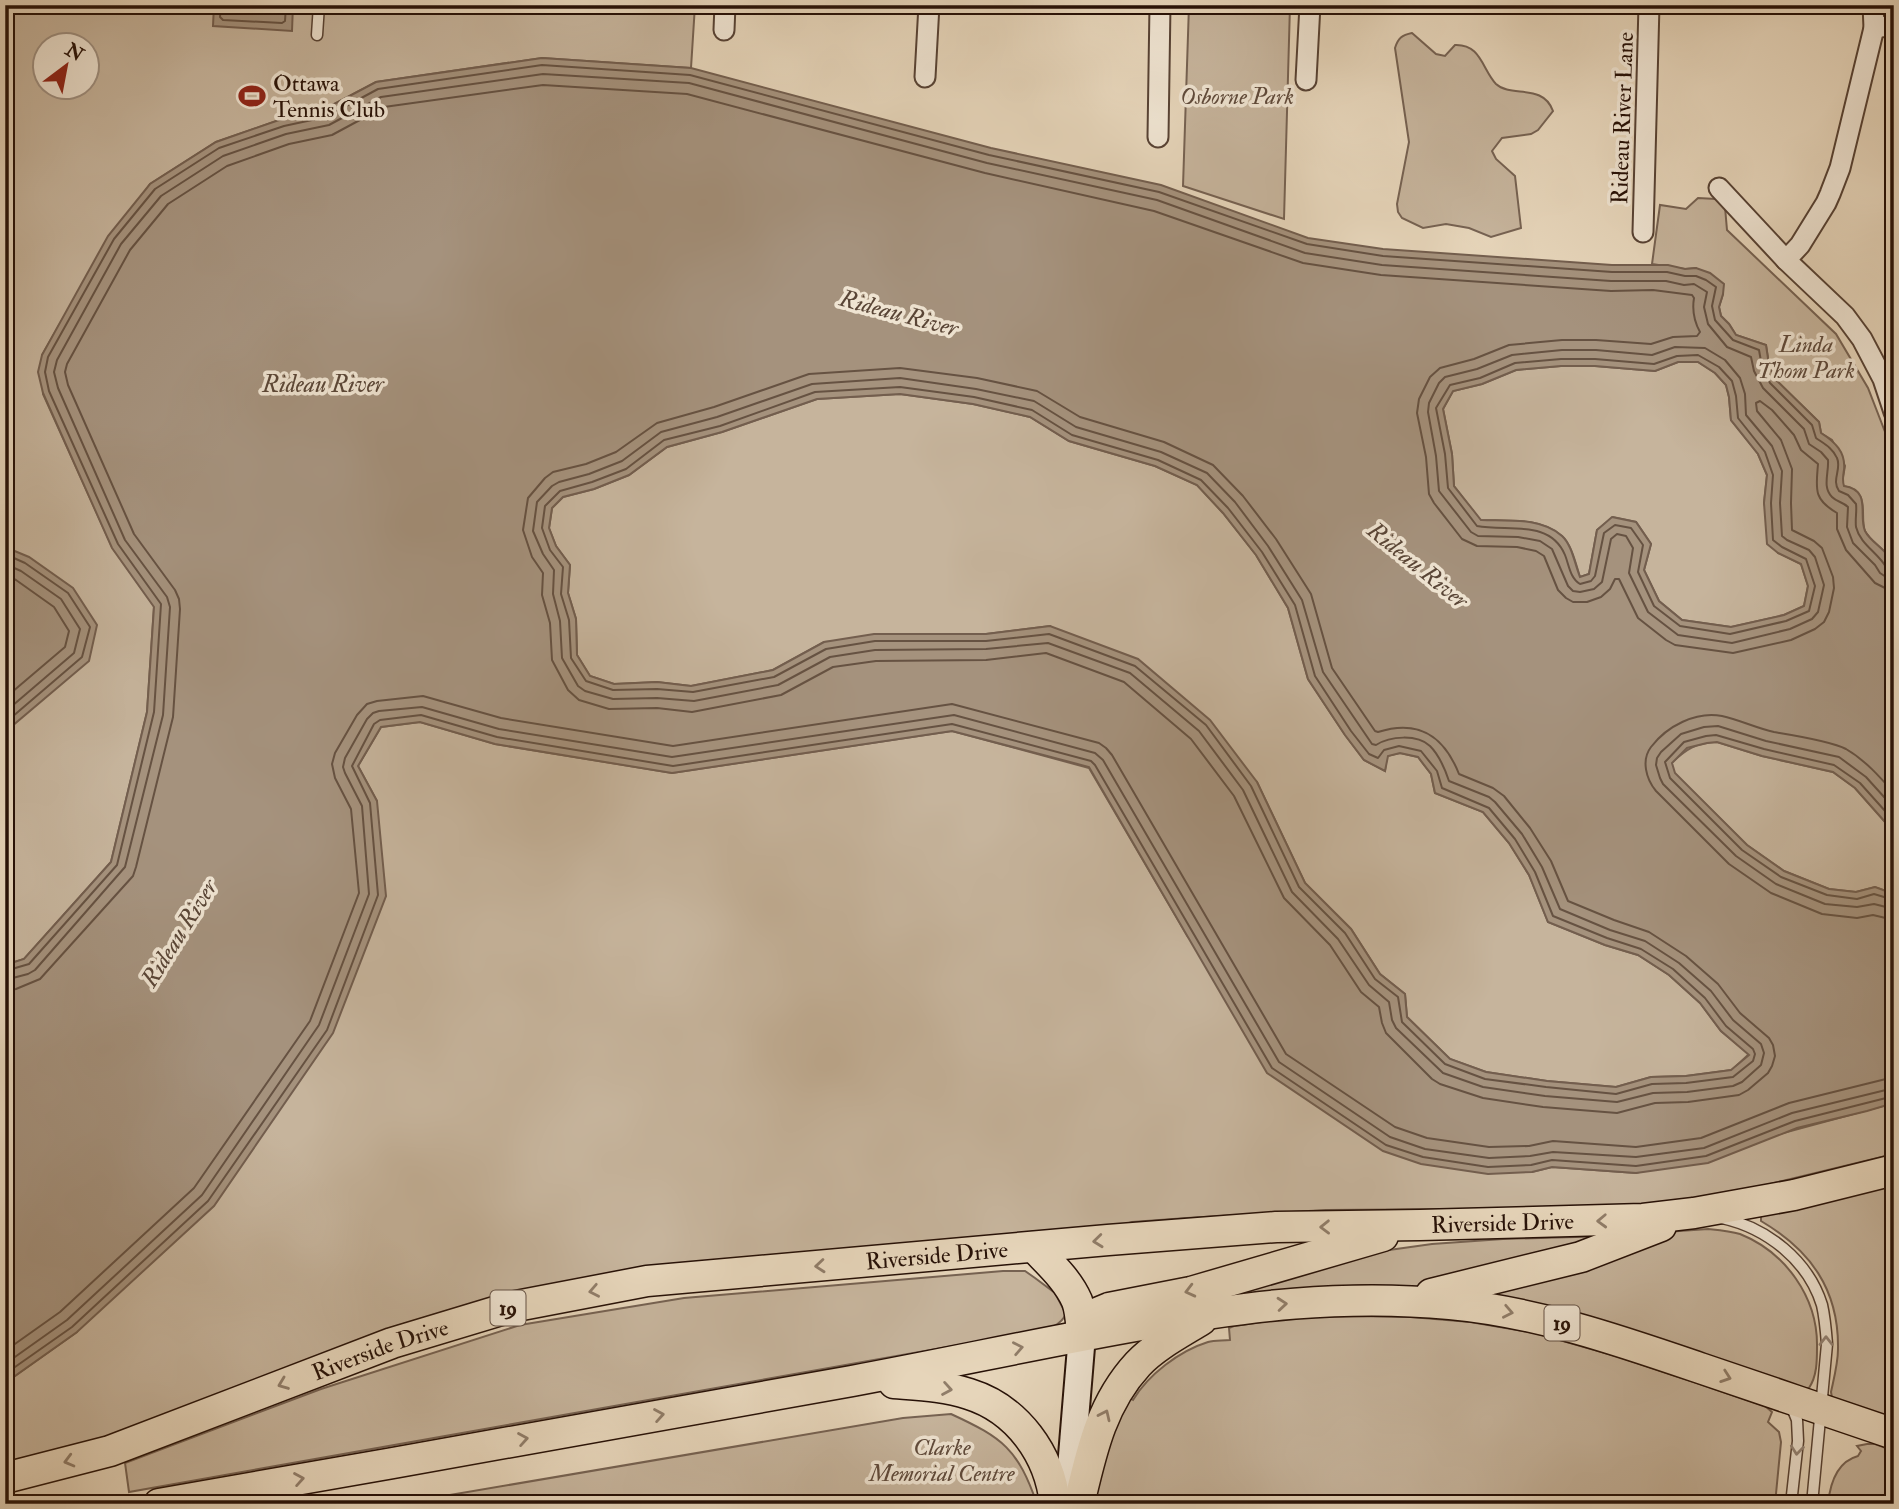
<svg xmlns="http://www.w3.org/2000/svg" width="1899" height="1509" font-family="'IM FELL Double Pica',serif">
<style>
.green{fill:#c6b49c;stroke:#766252;stroke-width:2;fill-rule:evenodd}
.water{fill:#a5927d;stroke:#735e4e;stroke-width:2;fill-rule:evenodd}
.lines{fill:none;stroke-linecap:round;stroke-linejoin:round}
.shore{stroke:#665242;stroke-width:2}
.lane-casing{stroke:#574234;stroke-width:13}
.street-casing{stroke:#574234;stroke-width:23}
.secondary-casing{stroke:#271107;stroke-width:30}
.primary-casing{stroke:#271107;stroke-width:33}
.lane{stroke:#efe4d2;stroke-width:10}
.street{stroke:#efe4d2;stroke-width:19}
.secondary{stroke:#efe4d2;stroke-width:26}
.primary{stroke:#e6d5ba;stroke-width:30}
.oneway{stroke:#907d69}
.oneway2{stroke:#958577}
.labels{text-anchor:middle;stroke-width:7;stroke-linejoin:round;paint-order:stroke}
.shield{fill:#efe4d2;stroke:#635044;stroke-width:2}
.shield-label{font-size:21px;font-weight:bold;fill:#271107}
.poi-label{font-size:23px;fill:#271107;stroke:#efe4d2;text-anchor:start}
.park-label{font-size:23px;font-style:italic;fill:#5f4a3b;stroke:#efe4d2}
.street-label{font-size:23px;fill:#271107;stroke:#efe4d2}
.water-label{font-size:24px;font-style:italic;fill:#594536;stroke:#efe4d2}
</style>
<rect width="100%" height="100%" fill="#e6d5ba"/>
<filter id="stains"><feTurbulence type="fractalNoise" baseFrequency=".00286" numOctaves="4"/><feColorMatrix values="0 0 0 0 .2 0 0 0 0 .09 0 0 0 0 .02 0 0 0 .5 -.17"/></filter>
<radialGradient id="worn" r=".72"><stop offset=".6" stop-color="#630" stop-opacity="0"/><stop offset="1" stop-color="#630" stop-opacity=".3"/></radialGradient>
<g class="green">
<path d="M5 5H695L691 68 542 58 376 82 323 110 282 119 216 142 150 184 62 320 42 355 43 394 112 547 154 606 147 712 111 862 24 959 5 965ZM46 46H88V88H46Z"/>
<path d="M1189 5H1290L1284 219 1183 186Z"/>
<path d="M1412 33 1436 54 1445 56 1455 45C1481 44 1482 69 1496 84 1511 98 1543 83 1553 111L1538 130 1531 134 1502 138 1492 151 1496 159 1515 176 1521 228 1491 237 1469 228 1446 224 1423 228 1402 218 1398 212 1397 204 1409 142 1395 48C1398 38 1402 35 1412 33Z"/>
<path d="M1698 198 1716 199 1725 207 1727 230 1836 334 1868 388 1887 437 1894 462V565C1891 562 1890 559 1888 556 1882 547 1870 541 1865 531 1859 516 1872 490 1843 486L1842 483 1845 466 1832 440 1821 433 1819 422 1776 380 1769 365 1766 345 1736 335 1729 324 1721 316 1719 307 1723 294 1696 268 1685 269 1652 264 1660 205 1686 209Z"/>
<path d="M1678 362H1698L1715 373 1726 385 1729 397 1731 420 1758 454 1767 475 1764 503 1778 553 1801 564 1808 586 1804 606 1784 615 1731 627 1682 620 1659 601 1644 570 1651 544 1636 522 1613 517 1597 530 1589 574 1580 577C1576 565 1572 545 1562 536 1541 517 1507 521 1480 520L1454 486 1452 454 1443 409 1453 391 1482 384 1516 370 1561 366H1595L1655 371Z"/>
<path d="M900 394 973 404 1030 417 1069 441 1155 466 1197 485 1223 513 1256 555 1288 608 1308 679 1345 735 1364 760 1385 771 1387 756 1400 753 1418 757 1431 774 1435 793 1483 812 1509 843 1529 875 1548 922 1605 945 1638 955 1669 975 1700 1003 1721 1031 1749 1054 1732 1070 1686 1076 1651 1077 1616 1087 1547 1081 1486 1072 1450 1059 1407 1017 1405 994 1380 974 1351 929 1305 883 1257 782 1050 626 986 634 824 642 773 670 691 686 657 682 614 684 590 676 577 655 576 619 568 593 570 565 556 546 549 528 552 508 563 497 594 489 629 475 667 447 722 432 817 399Z"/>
<path d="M420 722 495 744 672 773 952 731 1089 768 1188 937 1532 1172 1552 1167 1636 1173 1894 1103V1154L1762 1186 1691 1200 1612 1208 1326 1210 1187 1218 1132 1222 1069 1243 511 1307 5 1478V1383L77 1332 377 801 358 766 381 727Z"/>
<path d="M1717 742 1762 756 1833 772 1855 788 1894 832V894L1875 887 1856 892 1829 889 1784 871 1747 845 1674 773 1671 763C1687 749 1695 743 1717 742Z"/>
<path d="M1894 1185V1421L1832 1398 1831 1392C1834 1378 1838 1363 1838 1349 1839 1289 1810 1250 1761 1221V1215L1783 1212Z"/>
<path d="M1708 1229C1718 1230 1730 1231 1740 1234 1785 1252 1818 1297 1817 1347 1817 1361 1817 1376 1809 1388L1801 1389 1778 1379 1600 1321 1425 1288 1365 1285 1251 1293 1250 1287 1382 1251 1432 1244 1503 1239 1609 1236Z"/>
<path d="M1003 1271H1025L1035 1278 1055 1293 1066 1314C1060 1326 1050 1328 1038 1331L129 1492 125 1463 321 1389 520 1325 684 1298Z"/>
<path d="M1353 1316 1411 1317 1470 1322 1535 1333 1619 1357 1765 1406 1772 1412 1768 1422 1779 1432 1781 1442 1775 1504H1094L1097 1465 1126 1396 1133 1400C1148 1375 1179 1351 1208 1342 1215 1340 1223 1341 1230 1340L1229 1328 1234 1326 1289 1318Z"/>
<path d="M951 1414C1003 1438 1018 1449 1037 1504H397L903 1418Z"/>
<path d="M1867 1444H1875L1894 1451V1504H1828C1830 1484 1836 1462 1858 1456L1861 1451 1857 1446Z"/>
</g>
<g class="water">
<path d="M214 5H293L292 31 213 26Z"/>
<path d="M542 58 691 68 991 148 1161 185 1308 238 1383 249 1612 265H1668L1685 269 1696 268 1710 273 1724 284 1723 294 1719 307 1721 316 1729 324 1736 335 1766 345 1769 365 1776 380 1819 422 1821 433C1835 442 1846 452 1844 470 1843 476 1842 480 1844 486 1872 490 1858 516 1865 531 1870 541 1882 547 1888 556 1890 559 1891 562 1894 565V832L1855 788 1833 772 1762 756 1717 742 1707 743 1687 748 1672 763 1675 773 1747 845 1784 871 1829 889 1856 892 1875 887 1894 894V1103L1867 1111 1797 1128 1708 1163 1636 1173 1552 1167 1532 1172 1488 1174 1421 1164 1383 1151 1267 1073 1089 767 952 731 672 773 495 744 420 722 381 727 358 766 377 801 386 896 333 1033 214 1206 77 1332 5 1383V965L24 959 111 862 147 712 154 607 112 548 43 393 38 372 42 355 108 236 150 184 216 142 282 119 323 110 376 82ZM1678 362H1698L1715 373 1726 385 1729 397 1731 420 1758 454 1767 475 1764 503 1767 544 1778 553 1801 564 1808 586 1804 606 1784 615 1731 627 1682 620 1659 601 1644 570 1651 544 1636 522 1612 517 1597 530 1589 574 1580 577C1575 565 1572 545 1562 536 1541 517 1507 521 1481 520L1454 486 1452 454 1443 409 1453 391 1482 384 1516 370 1561 366H1595L1655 371ZM900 394 973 404 1030 417 1069 441 1155 466 1197 485 1223 513 1256 555 1288 608 1308 679 1345 735 1364 760 1385 771 1388 756 1400 753 1418 757 1431 774 1435 793 1483 812 1509 843 1529 875 1548 922 1605 945 1638 955 1669 975 1700 1003 1721 1031 1749 1055 1731 1070 1686 1076 1651 1077 1616 1087 1547 1081 1486 1072 1450 1059 1407 1017 1405 994 1380 974 1351 929 1305 883 1257 782 1210 720 1138 659 1050 626 986 634H874L824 642 773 670 691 686 657 682 614 684 590 676 577 655 576 619 568 593 570 565 556 546 549 528 552 508 563 497 594 489 629 475 667 447 722 432 817 399Z"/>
<path d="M5 547 29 557 73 588 97 625 89 661 5 732Z"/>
</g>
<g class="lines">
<g class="shore">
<path d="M221 5 220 17 223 20 282 23 285 21 286 5"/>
<path d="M1675 347 1705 348 1725 360 1740 378 1745 394 1746 415 1772 446 1782 471 1780 503 1782 536 1787 540 1809 550 1815 557 1824 585 1818 612 1812 619 1790 629 1732 643 1678 635 1648 612 1629 573 1633 548 1626 536 1617 534 1611 539 1602 582 1594 589 1580 592 1573 591 1568 586 1552 549 1540 541 1518 537 1478 536 1471 532 1439 491 1436 456 1428 412 1429 403 1439 383 1445 377 1477 369 1512 355 1562 350H1596L1652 355Z"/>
<path d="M1698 355 1719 367 1732 381 1736 396 1738 418 1765 452 1773 475 1771 503 1773 540 1782 547 1806 559 1815 586 1809 611 1786 621 1730 634 1680 626 1654 606 1638 572 1643 545 1631 528 1615 525 1604 533 1595 576 1591 581 1580 584C1570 578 1569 565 1565 555 1550 519 1508 532 1477 526L1448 488 1445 454 1436 408 1450 385 1480 378 1515 363 1561 359H1595L1654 364 1677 356Z"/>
<path d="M900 368 977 378 1037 391 1080 417 1164 442 1213 465 1243 496 1276 539 1311 594 1332 668 1375 731 1378 732C1419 719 1444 736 1459 774L1493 788 1504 796 1530 828 1551 861 1568 901 1614 920 1649 932 1686 956 1718 984 1740 1013 1769 1038 1773 1045 1775 1056 1772 1066 1768 1073 1748 1090 1739 1095 1688 1102 1655 1103 1617 1113 1543 1107 1483 1098 1440 1084 1432 1079 1386 1033 1382 1023 1379 1007 1361 992 1330 945 1284 898 1234 796 1191 739 1124 682 1046 653 986 660 876 661 833 667 781 695 692 712 657 708 609 709 579 700 568 690 552 660 550 623 542 595 543 573 532 557 523 530 528 498 545 478 553 472 586 464 616 452 657 423 714 407 809 374Z"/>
<path d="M900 378 976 389 1034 401 1076 427 1161 452 1207 473 1235 502 1268 546 1302 600 1323 672 1372 744 1376 745C1390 736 1417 734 1430 746 1440 756 1445 769 1449 781L1489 797 1495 802 1522 834 1542 867 1560 909 1610 930 1645 941 1679 963 1711 991 1733 1020 1761 1044 1764 1053 1761 1065 1742 1082 1733 1086 1687 1092 1653 1093 1617 1102 1545 1096 1483 1087 1443 1073 1396 1028 1392 1020 1389 1002 1369 985 1338 939 1292 892 1243 790 1199 731 1130 673 1048 643 986 649 875 650 830 657 778 685 694 701 657 698 613 699 585 691 578 686 562 658 560 621 553 594 554 570 543 554 533 531 537 502 552 486 559 482 589 474 622 461 661 432 717 417 812 384Z"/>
<path d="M900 387 974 397 1032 410 1072 435 1158 460 1201 480 1228 508 1262 552 1295 605 1315 676 1351 731 1369 754 1378 758 1384 750 1399 746 1421 751 1437 771 1442 788 1489 808 1515 839 1535 872 1553 916 1607 938 1641 949 1673 969 1705 998 1726 1026 1753 1049 1755 1054 1753 1061 1733 1077 1686 1083 1652 1084 1616 1094 1546 1087 1485 1079 1445 1064 1402 1022 1398 997 1375 979 1345 933 1299 887 1251 786 1206 725 1135 666 1049 634 986 641H875L826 649 774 677 693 692 657 689 613 690 586 681 571 658 569 620 561 594 563 567 550 550 542 528 545 506 560 491 592 482 626 469 664 440 720 426 815 392Z"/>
<path d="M5 554 25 563 68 593 90 627 82 657 5 723"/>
<path d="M5 564 21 571 61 599 80 629 74 653 5 712"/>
<path d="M5 575 16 580 54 607 69 631 65 647 5 698"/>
<path d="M1894 793C1880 777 1865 760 1846 749 1831 741 1792 735 1774 732 1756 728 1740 720 1722 716 1696 711 1667 726 1651 747 1641 760 1646 779 1656 791L1729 864 1771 893 1822 914 1857 918 1873 915 1894 920"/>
<path d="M1894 808 1866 777 1839 757 1766 741 1718 726 1704 727 1681 734 1661 752 1657 758 1656 765 1660 778 1663 784 1736 856 1776 884 1825 904 1857 907 1874 904 1894 909"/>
<path d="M1894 821 1860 783 1834 765 1764 749 1716 735 1706 736 1684 742 1665 762 1670 778 1742 850 1781 877 1827 895 1857 899 1874 894 1894 900"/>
<path d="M5 971 29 964 117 865 154 712 161 604 118 544 49 391 45 372 48 357 114 239 155 189 219 148 284 126 326 117 378 89 542 65 690 75 989 155 1159 192 1307 244 1383 256 1612 272H1667L1685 276H1696L1706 280 1716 287 1712 306 1715 320 1733 340 1759 350 1762 367 1770 383 1812 425 1816 438C1823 443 1833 448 1837 458 1842 469 1831 480 1839 491L1848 495 1856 504C1857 511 1855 519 1856 527 1860 544 1878 553 1886 567L1894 569"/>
<path d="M5 980 28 974 35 970 125 867 163 715 170 607 167 597 125 540 58 388 54 372 57 360 121 244 161 196 223 156 286 134 329 125 381 97 543 74 689 83 987 163 1157 200 1305 253 1382 265 1611 281H1666L1684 285 1694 284 1707 292 1704 307 1708 324 1727 347 1751 357 1754 371 1763 388 1804 429 1809 444 1821 452 1828 460C1829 473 1822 487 1832 497 1837 502 1843 502 1848 507L1847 527 1853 543 1875 565 1880 573 1886 577 1894 578"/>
<path d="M5 991 16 989 40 979 133 876 136 867 173 717 180 609 179 599 175 590 134 534 68 385 65 372 67 364 130 250 168 204 227 166 289 144 332 135 384 107 543 85 687 94 985 173 1154 211 1303 263 1381 275 1611 291 1653 290 1692 295 1694 298C1692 310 1694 321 1700 332L1697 336 1673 337 1651 344 1596 340H1562L1509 345 1474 359 1440 368 1430 377 1419 399 1417 413 1426 457 1429 494 1434 503 1462 539 1477 546 1517 547 1536 551 1544 556 1558 590 1566 598 1573 602H1587L1601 597 1610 589 1615 579H1619L1638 618 1666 640 1675 645 1733 653 1791 640 1815 629 1824 622 1829 612 1834 588 1833 577 1822 548 1814 541 1792 530 1791 503 1792 469 1781 440 1757 411 1756 403 1760 401 1772 410 1794 435 1801 450 1818 464C1816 489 1813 499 1837 513V529L1846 550 1875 583 1885 588 1894 589"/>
<path d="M5 1351 60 1312 194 1188 310 1021 359 893 351 809 335 778 332 764 335 753 357 715 367 704 377 701 423 696 501 718 673 746 952 704 1099 743 1106 748 1112 755 1286 1054 1395 1127 1427 1138 1489 1147 1529 1146 1553 1141 1636 1147 1701 1138 1789 1103 1894 1077"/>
<path d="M5 1364 67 1320 202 1195 319 1025 369 894 362 806 345 773 343 767 345 758 367 719 373 713 379 711 422 707 499 729 672 757 954 715 1095 753 1103 760 1279 1062 1390 1137 1425 1149 1489 1158 1530 1156 1553 1152 1636 1157 1704 1148 1792 1113 1894 1088"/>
<path d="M5 1374 72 1327 208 1201 327 1030 378 895 370 803 352 766 374 724 380 720 421 715 497 737 673 766 952 724 1091 761 1095 765 1272 1068 1386 1145 1423 1157 1488 1167 1531 1165 1552 1160 1636 1166 1706 1156 1795 1121 1894 1096"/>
</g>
<g class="lane-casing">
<g id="lane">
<path d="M317 35 319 5"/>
<path d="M1722 1218C1767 1228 1808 1260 1822 1305 1825 1318 1826 1331 1827 1344L1812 1504"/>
<path d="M1791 1405 1797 1420 1798 1441 1791 1504"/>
</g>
</g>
<g class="street-casing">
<g id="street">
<path d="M1874 28 1894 25"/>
<path d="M724 30 725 5"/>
<path d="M925 77 929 5"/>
<path d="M1306 80 1310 5"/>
<path d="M1158 137 1160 5"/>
<path d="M1719 188 1786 260 1845 316 1862 339 1883 379 1894 412"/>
<path d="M1643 232 1649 5"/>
<path d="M1786 260 1800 245 1826 203 1830 194 1840 168 1874 28 1873 5"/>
</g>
</g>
<g class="secondary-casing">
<path id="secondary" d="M1068 1504 1082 1335"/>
</g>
<g class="primary-casing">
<g id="primary">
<path d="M1034 1247C1049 1263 1068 1280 1077 1301 1081 1312 1081 1324 1082 1335"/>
<path d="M1431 1294 1581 1257 1661 1226"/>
<path d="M1082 1335 1097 1313 1109 1308 1191 1292 1383 1236"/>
<path d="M894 1383C919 1385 945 1386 969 1394 1017 1409 1050 1454 1055 1504"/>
<path id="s1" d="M5 1478 110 1451 392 1343 511 1307 647 1281 1108 1240 1276 1227 1420 1225 1643 1219 1694 1213 1794 1195 1894 1170"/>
<path d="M159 1504C390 1463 622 1424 852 1381 949 1363 1044 1342 1141 1325 1246 1306 1343 1294 1450 1304 1537 1312 1618 1340 1700 1368 1765 1390 1829 1412 1894 1434"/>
<path d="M1079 1504C1091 1453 1101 1404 1138 1364 1155 1346 1180 1333 1201 1320"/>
</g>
</g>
<use href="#lane" class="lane"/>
<use href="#street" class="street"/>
<use href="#secondary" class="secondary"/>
<use href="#primary" class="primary"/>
</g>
<defs><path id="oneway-chevron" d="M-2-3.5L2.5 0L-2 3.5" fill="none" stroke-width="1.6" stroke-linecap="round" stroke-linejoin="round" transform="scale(1.75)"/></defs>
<g class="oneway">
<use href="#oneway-chevron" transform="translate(1602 1221) rotate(178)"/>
<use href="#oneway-chevron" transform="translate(1325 1227) rotate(179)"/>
<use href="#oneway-chevron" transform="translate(1098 1241) rotate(174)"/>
<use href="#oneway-chevron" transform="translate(820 1266) rotate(175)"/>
<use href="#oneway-chevron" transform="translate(594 1291) rotate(169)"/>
<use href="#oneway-chevron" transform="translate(1190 1291) rotate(166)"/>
<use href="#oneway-chevron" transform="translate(1282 1304) rotate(-5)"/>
<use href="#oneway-chevron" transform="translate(1508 1312) rotate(11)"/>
<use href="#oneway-chevron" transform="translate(1018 1348) rotate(-11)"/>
<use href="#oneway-chevron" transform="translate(1726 1377) rotate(19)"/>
<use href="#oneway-chevron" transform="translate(283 1384) rotate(159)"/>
<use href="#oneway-chevron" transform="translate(947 1389) rotate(10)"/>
<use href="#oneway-chevron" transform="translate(659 1415) rotate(-10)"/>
<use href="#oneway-chevron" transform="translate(1105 1415) rotate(-65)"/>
<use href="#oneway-chevron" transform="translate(523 1439) rotate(-10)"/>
<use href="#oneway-chevron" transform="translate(69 1461) rotate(165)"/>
<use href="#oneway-chevron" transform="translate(299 1479) rotate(-10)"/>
</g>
<g class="oneway2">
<use href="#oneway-chevron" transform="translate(1826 1341) rotate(-90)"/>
<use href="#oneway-chevron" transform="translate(1797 1450) rotate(96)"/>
</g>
<defs>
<g id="stadium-bare" transform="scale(2.1)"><path d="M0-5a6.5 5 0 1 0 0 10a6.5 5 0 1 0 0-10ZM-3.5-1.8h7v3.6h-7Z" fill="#8f2418" stroke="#efe4d2" stroke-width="2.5" paint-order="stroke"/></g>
</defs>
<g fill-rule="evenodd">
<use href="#stadium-bare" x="252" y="96"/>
</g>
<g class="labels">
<g class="shield">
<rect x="490.5" y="1290.5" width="35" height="35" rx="5"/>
<rect x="1544.5" y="1305.5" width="35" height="35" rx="5"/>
</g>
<g class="shield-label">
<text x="508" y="1315">19</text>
<text x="1562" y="1330">19</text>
</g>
<g class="poi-label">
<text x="273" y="91">Ottawa<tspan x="273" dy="26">Tennis Club</tspan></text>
</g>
<g class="park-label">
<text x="1237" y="104">Osborne Park</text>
<text x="1806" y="352">Linda<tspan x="1806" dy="26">Thom Park</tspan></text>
<text x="942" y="1455">Clarke<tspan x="942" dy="26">Memorial Centre</tspan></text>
</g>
<g class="street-label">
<text transform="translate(1622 118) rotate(-88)" y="8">Rideau River Lane</text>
<text dy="8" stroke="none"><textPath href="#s1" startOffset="1531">Riverside Drive</textPath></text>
<text dy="8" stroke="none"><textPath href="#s1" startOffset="964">Riverside Drive</textPath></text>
<text dy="8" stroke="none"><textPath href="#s1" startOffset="397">Riverside Drive</textPath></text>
</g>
<g class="water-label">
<text transform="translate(899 313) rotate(15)" y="8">Rideau River</text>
<text x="323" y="392">Rideau River</text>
<text transform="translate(1418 565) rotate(39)" y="8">Rideau River</text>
<text transform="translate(179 933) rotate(-58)" y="8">Rideau River</text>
</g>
</g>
<rect width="1899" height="1509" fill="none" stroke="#e6d5ba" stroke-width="28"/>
<rect x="7" y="7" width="1885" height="1495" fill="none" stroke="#271107" stroke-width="3.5"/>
<rect x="14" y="14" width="1871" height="1481" fill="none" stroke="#271107" stroke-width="2"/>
<g transform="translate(66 66) rotate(32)"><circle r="33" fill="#efe4d2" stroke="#9f9081" stroke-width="2"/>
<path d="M0-5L12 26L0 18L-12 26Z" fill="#8f2418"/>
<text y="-10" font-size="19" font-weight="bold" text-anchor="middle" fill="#271107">N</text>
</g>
<rect width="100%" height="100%" filter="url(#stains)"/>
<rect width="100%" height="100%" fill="url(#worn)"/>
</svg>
